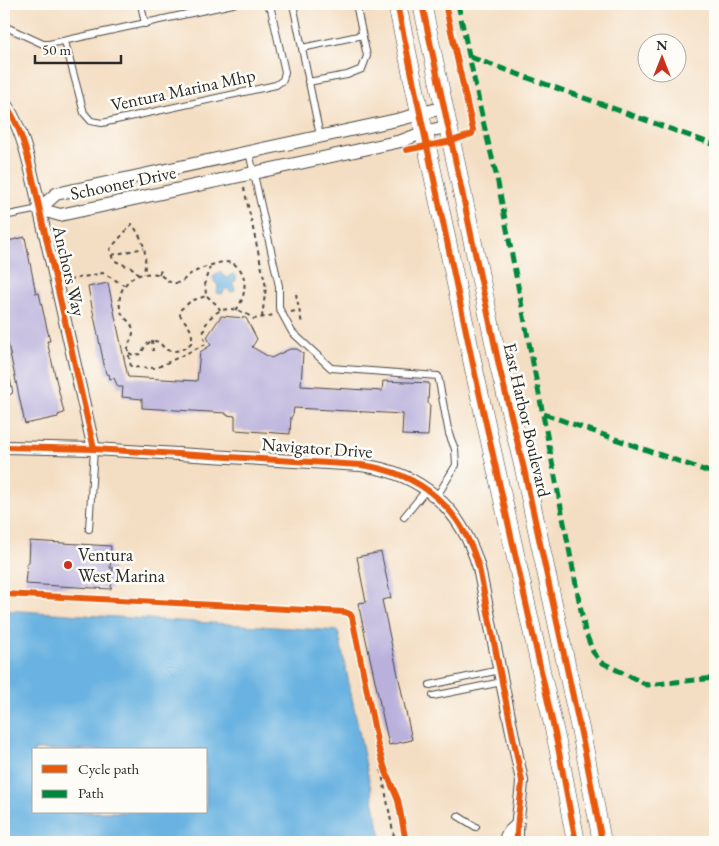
<svg xmlns="http://www.w3.org/2000/svg" width="719" height="846" font-family="'EB Garamond',serif">
<style>
.water{fill:#69b2e1;stroke:#4a6e86;fill-rule:evenodd}
.building{fill:#b9b1dc}
.lines{fill:none;stroke-linecap:round;stroke-linejoin:round}
.service-casing{stroke:#494642;stroke-width:8}
.minor-casing{stroke:#494642;stroke-width:14}
.secondary-casing{stroke:#494642;stroke-width:19}
.path{stroke:#494642;stroke-width:2;stroke-dasharray:4 4;stroke-linecap:butt}
.service{stroke:#fff;stroke-width:6}
.minor{stroke:#fff;stroke-width:12}
.secondary{stroke:#fff;stroke-width:18}
.quiet{stroke:#00873e;stroke-width:5;stroke-dasharray:10 5;stroke-linecap:butt}
.cycleway-casing{stroke:#fdfcf7;stroke-width:9}
.cycleway{stroke:#e8590c;stroke-width:6}
.poi-dot{fill:#c8321e;stroke:#fdfcf7;stroke-width:2}
.labels{text-anchor:middle;stroke-width:5;stroke-linejoin:round;paint-order:stroke}
.street-label{font-size:18px;fill:#2b2b2b;stroke:#fdfcf7}
.poi-label{font-size:18px;fill:#2b2b2b;stroke:#fdfcf7;text-anchor:start}
</style>
<rect width="100%" height="100%" fill="#fdfcf7"/>
<filter id="ink" filterUnits="userSpaceOnUse"><feTurbulence type="fractalNoise" baseFrequency=".02" numOctaves="2"/><feDisplacementMap in="SourceGraphic" scale="10" xChannelSelector="R" yChannelSelector="G"/><feConvolveMatrix kernelMatrix="1 2 1 2 8 2 1 2 1" color-interpolation-filters="sRGB"/></filter>
<filter id="wash" filterUnits="userSpaceOnUse"><feTurbulence type="fractalNoise" baseFrequency=".0096" numOctaves="4" result="noise"/><feDisplacementMap in="SourceGraphic" scale="20" xChannelSelector="R" yChannelSelector="G"/><feGaussianBlur stdDeviation="1.12" result="paint"/><feColorMatrix in="noise" values="0 0 0 0 0 0 0 0 0 0 0 0 0 0 0 0 0 1.4 0 .05"/><feComposite in="paint" operator="in"/></filter>
<g filter="url(#wash)">
<rect width="100%" height="100%" fill="#f4dec3"/>
<g class="water">
<path d="M220 272 226 278 233 274 236 276V280L232 284 235 288 234 291 231 292 226 288 222 294 217 293 218 286 214 281 213 277Z"/>
<path d="M4 610 338 631 382 842H4ZM34 750H206V812H34Z"/>
</g>
<g id="blocks">
<g class="building">
<path d="M25 237 36 294 39 293 46 324 50 341H47L64 413 58 415V417L25 424 4 325V242Z"/>
<path d="M108 283 128 377 197 381 200 352 211 345 207 337 221 316 246 318 257 339 252 347 271 358 290 349H297L303 353 301 386 382 391 383 381 429 383 428 404 430 405 428 436 402 435 403 414 294 408 293 415 291 417 290 434 235 430V416L226 415V413L142 408V399L122 397 123 387H118L114 378 110 379 109 374H106L88 287Z"/>
<path d="M30 541 111 546 110 568H113L111 589 25 584 27 563H29Z"/>
<path d="M381 552 391 598 382 600 412 740 389 745 358 603 366 602 357 557Z"/>
</g>
</g>
</g>
<g filter="url(#ink)">
<use href="#blocks" fill-opacity="0" stroke="#494642" stroke-width="1"/>
<g class="lines">
<g class="service-casing">
<g id="service">
<path d="M141 4 145 24"/>
<path d="M293 4 320 136"/>
<path d="M4 26 43 44H49L233 4"/>
<path d="M65 42 84 113 91 121 102 123 276 85 283 80 285 72 271 9 265 4"/>
<path d="M302 48 363 35"/>
<path d="M308 82 347 75 362 69 367 56 356 4"/>
<path d="M249 152 279 286V308L292 332 331 368 438 376 449 434 455 449 456 465 437 496"/>
<path d="M4 216 39 209"/>
<path d="M4 366 9 391"/>
<path d="M404 517 427 489"/>
<path d="M89 529 94 449"/>
<path d="M430 685 500 670"/>
<path d="M433 696 502 682"/>
<path d="M458 816 476 827"/>
</g>
</g>
<g class="minor-casing">
<g id="minor">
<path d="M4 103C27 130 36 198 45 233 61 305 78 377 94 449"/>
<path d="M39 209 60 215 401 141 425 132 449 126"/>
<path d="M39 209 56 194 401 119 445 107"/>
<path d="M4 447 94 449 361 465C422 473 462 509 479 568L522 781C521 801 516 821 517 842"/>
<path d="M504 842 508 833 517 825"/>
</g>
</g>
<g class="secondary-casing">
<g id="secondary">
<path d="M397 4 475 374 558 747 576 842"/>
<path d="M422 4 500 370 524 469 585 752 602 842"/>
</g>
</g>
<g class="path">
<path d="M244 188 266 287 262 317"/>
<path d="M112 255 144 248"/>
<path d="M159 274 163 267"/>
<path d="M138 275 136 270 113 260 110 249 132 224C145 242 147 252 144 274"/>
<path d="M69 280 103 273 124 285"/>
<path d="M296 294 302 324"/>
<path d="M207 296 218 306 220 310"/>
<path d="M236 310C248 296 250 262 224 262 218 262 194 271 189 275 185 278 182 283 176 283 169 284 166 278 160 275 156 273 149 273 145 274 126 275 114 296 122 314 125 319 131 322 133 329 134 336 129 341 128 348 128 354 130 360 131 367L156 368 206 344C202 334 203 327 210 318 223 304 240 308 254 319L274 315"/>
<path d="M291 312 300 310"/>
<path d="M152 340 153 351"/>
<path d="M129 353 133 355 141 354C145 346 149 338 159 342L166 350C177 352 183 351 191 343 195 330 186 324 180 315V310L191 301 206 296 205 281 210 267"/>
<path d="M378 746V753L395 842"/>
</g>
<use href="#service" class="service"/>
<use href="#minor" class="minor"/>
<use href="#secondary" class="secondary"/>
<g class="quiet">
<path d="M458 4 484 125 497 178 585 631 593 652 601 662 647 685 715 678"/>
<path d="M470 57 715 145"/>
<path d="M544 414 715 474"/>
</g>
<g class="cycleway-casing">
<g id="cycleway">
<path d="M397 4 475 374 558 747 576 842"/>
<path d="M422 4 500 370 524 469 585 752 602 842"/>
<path d="M4 103C27 130 36 198 45 233 61 305 78 377 94 449"/>
<path d="M406 150 452 141 472 134 473 130 445 4"/>
<path d="M4 447 94 449 361 465C422 473 462 509 479 568L522 781C521 801 516 821 517 842"/>
<path d="M4 594 345 612 350 614 352 617 378 746 386 772 398 800 406 842"/>
</g>
</g>
<use href="#cycleway" class="cycleway"/>
</g>
</g>
<circle class="poi-dot" cx="68" cy="565" r="5"/>
<g class="labels">
<g class="street-label">
<text transform="translate(183 90) rotate(-12)" y="6">Ventura Marina Mhp</text>
<text transform="translate(123 183) rotate(-12)" y="6">Schooner Drive</text>
<text transform="translate(69 271) rotate(77)" y="6">Anchors Way</text>
<text transform="translate(527 420) rotate(77)" y="6">East Harbor Boulevard</text>
<text transform="translate(317 448) rotate(4)" y="6">Navigator Drive</text>
</g>
<g class="poi-label">
<text x="78" y="561">Ventura<tspan x="78" dy="21">West Marina</tspan></text>
</g>
</g>
<rect width="719" height="846" fill="none" stroke="#fdfcf7" stroke-width="20"/>
<rect x="32" y="748" width="175" height="65" fill="#fdfcf7" stroke="#a9a8a5"/>
<rect x="42" y="765" width="25" height="8" fill="#e8590c" stroke="#a9a8a5"/>
<text x="78" y="774" font-size="15" fill="#2b2b2b">Cycle path</text>
<rect x="42" y="790" width="25" height="8" fill="#00873e" stroke="#a9a8a5"/>
<text x="78" y="798" font-size="15" fill="#2b2b2b">Path</text>
<g transform="translate(662 58)"><circle r="24" fill="#fdfcf7" stroke="#a9a8a5"/>
<path d="M0-4L9 19L0 12L-9 19Z" fill="#c8321e"/>
<text y="-8" font-size="14" font-weight="bold" text-anchor="middle" fill="#2b2b2b">N</text>
</g>
<path d="M35 55v8h86v-8" fill="none" stroke="#2b2b2b" stroke-width="2.5"/>
<text x="42" y="55" font-size="15" fill="#2b2b2b" stroke="#fdfcf7" stroke-width="4" paint-order="stroke">50 m</text>
</svg>
